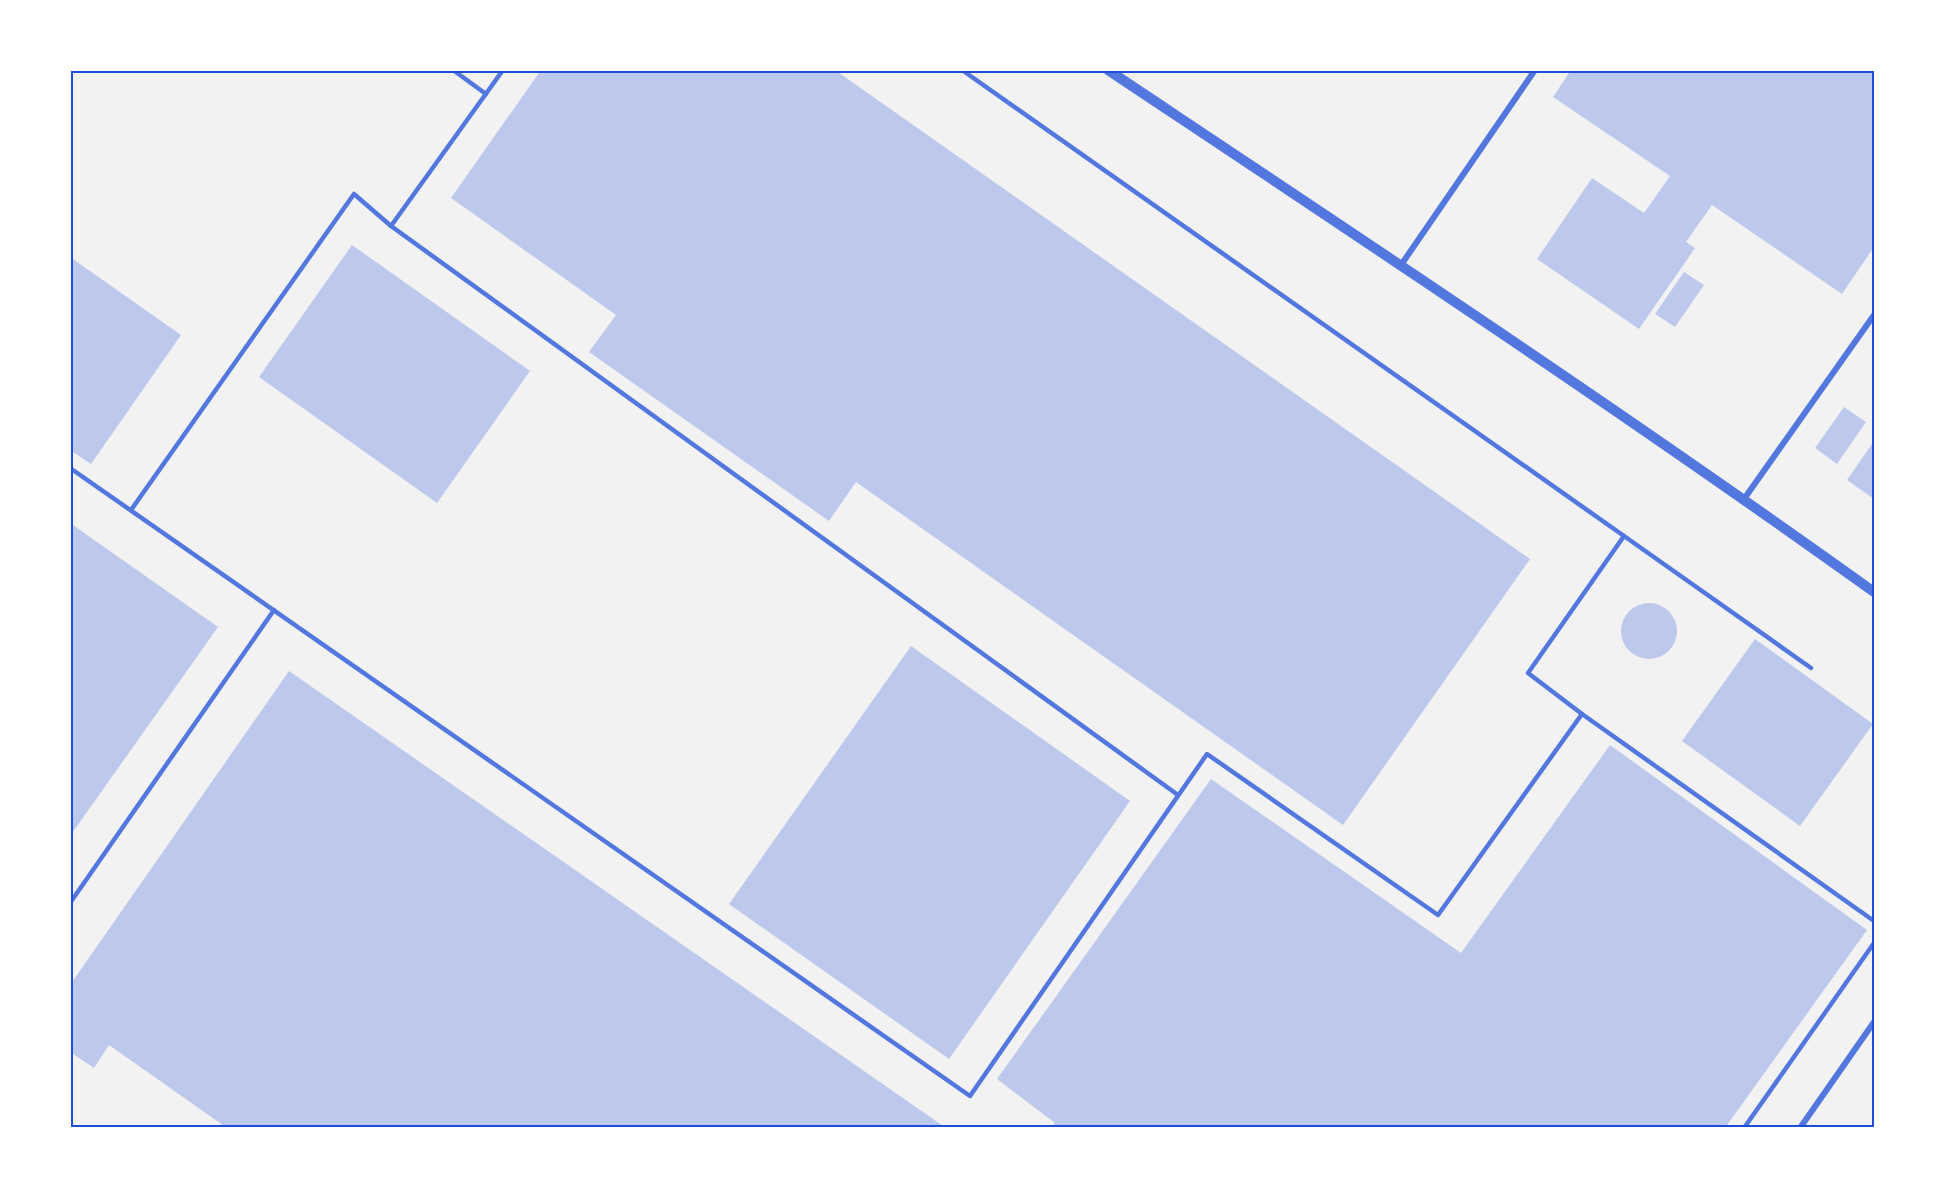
<svg xmlns="http://www.w3.org/2000/svg" width="1945" height="1198" font-family="Inter,sans-serif">
<style>
.building{fill:#bdc9ec}
.lines{fill:none;stroke-linecap:round;stroke-linejoin:round}
.service{stroke:#5277de;stroke-width:4.5}
.minor{stroke:#5277de;stroke-width:6}
.tertiary{stroke:#5277de;stroke-width:10}
.neatline{fill:none;stroke:#1d4ed8;stroke-width:2}
</style>
<rect width="100%" height="100%" fill="#f2f2f2"/>
<g class="building">
<path d="M541 70H835L1530 559 1343 825 856 482 829 521 589 352 616 315 451 198Z"/>
<path d="M1571 70H1874V247L1842 294 1712 205 1686 242 1695 248 1639 329 1537 259 1592 178 1644 213 1670 176 1553 97Z"/>
<path d="M352 245 530 371 437 503 259 377Z"/>
<path d="M70 257 181 335 91 464 70 450Z"/>
<path d="M1684 272 1704 285 1675 327 1655 314Z"/>
<path d="M1844 407 1866 422 1837 464 1815 448Z"/>
<path d="M1874 441V499L1847 480Z"/>
<path d="M70 523 218 627 70 836Z"/>
<circle cx="1649" cy="631" r="28"/>
<path d="M1755 639 1873 724 1800 826 1682 741Z"/>
<path d="M911 646 1130 801 949 1059 729 904Z"/>
<path d="M289 671 946 1128H227L109 1045 94 1068 70 1052V985Z"/>
<path d="M1610 745 1867 930 1725 1128H1051L1055 1123 997 1079 1211 779 1461 953Z"/>
</g>
<g class="lines">
<g class="service">
<path d="M453 70 486 94"/>
<path d="M503 70 391 226 1178 795"/>
<path d="M70 468 970 1096 1207 754 1438 915 1582 714 1528 673 1624 536 962 70"/>
<path d="M131 510 354 194 391 226"/>
<path d="M1624 536 1811 668"/>
<path d="M1582 714 1874 921"/>
<path d="M70 903 274 610"/>
<path d="M1744 1128 1874 943"/>
</g>
<g class="minor">
<path d="M1401 265 1535 70"/>
<path d="M1744 499 1874 315"/>
<path d="M1800 1128 1874 1022"/>
</g>
<path class="tertiary" d="M1108 70C1366 242 1623 412 1874 592"/>
</g>
<rect width="1945" height="1198" fill="none" stroke="#ffffff" stroke-width="144"/>
<rect x="72" y="72" width="1801" height="1054" class="neatline"/>
</svg>
